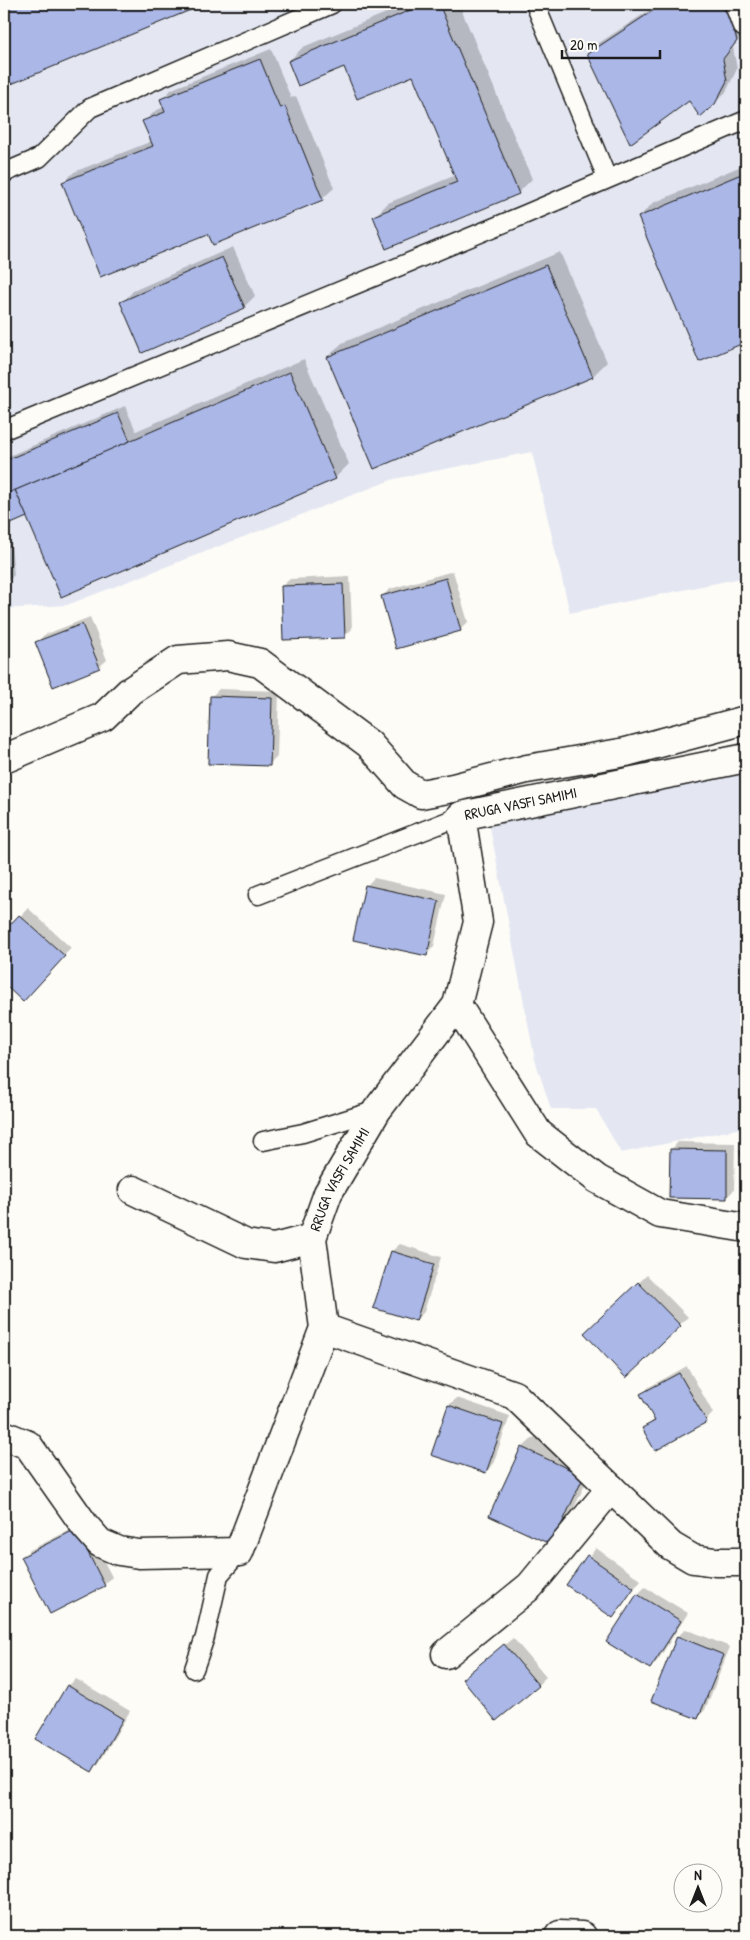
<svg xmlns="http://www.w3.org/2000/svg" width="750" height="1940" font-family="'Patrick Hand',sans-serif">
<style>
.built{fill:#e4e7f2}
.shadow{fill:#0003}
.building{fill:#aab7e7;stroke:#1c1c1c}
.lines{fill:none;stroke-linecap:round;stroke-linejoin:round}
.service-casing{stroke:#1c1c1c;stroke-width:21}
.minor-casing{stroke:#1c1c1c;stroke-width:31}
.service{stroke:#fdfcf7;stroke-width:18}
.minor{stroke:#fdfcf7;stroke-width:28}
.labels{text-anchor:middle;stroke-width:4.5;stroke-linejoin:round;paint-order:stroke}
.street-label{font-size:15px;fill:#1c1c1c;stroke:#fdfcf7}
</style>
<rect width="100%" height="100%" fill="#fdfcf7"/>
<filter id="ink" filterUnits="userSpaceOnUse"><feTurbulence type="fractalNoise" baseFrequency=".02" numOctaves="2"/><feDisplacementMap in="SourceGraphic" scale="10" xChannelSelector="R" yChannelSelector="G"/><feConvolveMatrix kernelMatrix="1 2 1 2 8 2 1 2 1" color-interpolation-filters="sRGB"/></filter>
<g filter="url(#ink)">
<g class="built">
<path d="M4 4H746V577L570 613 532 452 394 479 67 605 4 609Z"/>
<path d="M746 767V1127L621 1153 596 1109H551L535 1060 488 817Z"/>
</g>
<g class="shadow">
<path d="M4 4H202L4 86Z"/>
<path d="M408 4H459L532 179 518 193 374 217 388 203 456 175 413 74 345 65 289 61 303 47Z"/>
<path d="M659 4H740L746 31 733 47 737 69 726 92 714 103 689 100 588 54 599 43Z"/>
<path d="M271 49 291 98 296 96 334 188 322 199 209 232 63 183 74 172 152 141 144 122 155 111 164 107 161 100 172 89Z"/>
<path d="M746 164V340L700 360 639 217 653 203Z"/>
<path d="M233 247 255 296 244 307 122 303 133 291Z"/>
<path d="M560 252 607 362 593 376 375 467 328 357 342 343Z"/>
<path d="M304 359 349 464 335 478 27 515 4 526V458L125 406 136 431Z"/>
<path d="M11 543 14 575 4 586V544Z"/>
<path d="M453 571 468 622 460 630 382 596 390 589Z"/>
<path d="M350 576 352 629 345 636 282 586 290 579Z"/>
<path d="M90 617 107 660 99 667 36 643 44 635Z"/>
<path d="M219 689 279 691 277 757 270 764 211 697Z"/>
<path d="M374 878 446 894 434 946 427 954 366 886Z"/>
<path d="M28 908 71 948 23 1000 4 983V933Z"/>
<path d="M678 1142 735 1143 734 1190 726 1198 671 1150Z"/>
<path d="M400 1244 441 1257 424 1312 416 1320 392 1251Z"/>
<path d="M647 1275 688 1317 626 1376 585 1333Z"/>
<path d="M687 1366 713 1413 706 1421 644 1428 655 1419 642 1395 649 1387Z"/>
<path d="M457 1398 510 1416 493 1464 486 1472 433 1454 449 1405Z"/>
<path d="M534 1437 594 1465 563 1532 552 1544 522 1448Z"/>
<path d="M84 1523 112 1577 104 1585 22 1558 30 1550Z"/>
<path d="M596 1548 641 1580 612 1616 568 1585Z"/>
<path d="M645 1587 688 1613 658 1660 650 1668 638 1594Z"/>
<path d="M686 1629 730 1647 705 1710 697 1718 678 1636Z"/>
<path d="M513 1638 546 1677 538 1685 471 1672Z"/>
<path d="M76 1679 130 1711 99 1763 91 1771 68 1686Z"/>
</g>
<g class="building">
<path d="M4 4H205L4 87Z"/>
<path d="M425 4H439L519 194 386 249 373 216 457 182 413 76 357 99 344 67 298 86 288 61Z"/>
<path d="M663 4H719L731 17 737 41 723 59 727 81 715 104 700 117 689 101 630 144 587 54Z"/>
<path d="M260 59 280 108 285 106 323 200 213 245 208 234 100 277 62 182 153 146 142 121 165 112 160 99Z"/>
<path d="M746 172V342L699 362 638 217Z"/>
<path d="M222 257 245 308 142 353 120 302Z"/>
<path d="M546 265 593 377 374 469 327 357Z"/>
<path d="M290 372 336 479 61 597 15 490Z"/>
<path d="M118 413 130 441 4 495V461Z"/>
<path d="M15 490 27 517 4 527V495Z"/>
<path d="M446 578 461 631 396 649 381 596Z"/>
<path d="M343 584 345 638 283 640 281 586Z"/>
<path d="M82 624 100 668 53 687 35 642Z"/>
<path d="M210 696 272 698 270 766 208 764Z"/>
<path d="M365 885 439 901 427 956 353 940Z"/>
<path d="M19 915 65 956 23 1002 4 984V931Z"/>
<path d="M670 1149 727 1150V1199L669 1198Z"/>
<path d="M746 1150V1184L740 1151Z"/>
<path d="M391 1251 434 1264 416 1321 373 1308Z"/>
<path d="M638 1282 681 1326 626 1378 584 1333Z"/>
<path d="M679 1373 707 1422 655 1451 642 1428 655 1421 640 1394Z"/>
<path d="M448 1405 503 1424 486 1473 431 1455Z"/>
<path d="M521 1447 584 1476 552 1545 489 1516Z"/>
<path d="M76 1529 105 1586 50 1614 21 1557Z"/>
<path d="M587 1555 634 1588 613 1618 566 1585Z"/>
<path d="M637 1594 681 1621 650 1669 606 1642Z"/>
<path d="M677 1636 724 1655 698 1719 651 1701Z"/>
<path d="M504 1644 539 1686 496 1721 462 1679Z"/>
<path d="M67 1685 123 1719 92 1772 35 1739Z"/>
</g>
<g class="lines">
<g class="service-casing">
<g id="service">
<path d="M535 4 607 178"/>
<path d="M4 173 39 158 90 108 332 4"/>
<path d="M4 430 526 214 746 120"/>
<path d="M258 895 461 816"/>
<path d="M263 1141 303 1133 377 1110"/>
<path d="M194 1669 205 1637 219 1575 239 1552"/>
</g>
</g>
<g class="minor-casing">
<g id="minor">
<path d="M739 4 746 23"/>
<path d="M4 759 103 717 129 692 178 660 228 656 260 663 369 744 405 785 421 794 453 788 527 769 626 752 746 720"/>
<path d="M457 1005 538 1133 597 1179 660 1214 746 1228"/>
<path d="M133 1190 246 1244 274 1248 312 1238"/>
<path d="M324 1328 514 1395 671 1546 693 1559 715 1562H746"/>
<path id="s1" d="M4 1435 28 1445 85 1526 100 1543 119 1551 139 1554 239 1552 324 1328 312 1238 328 1193 377 1110 457 1005 478 922 461 816 746 758"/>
<path d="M446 1654 530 1586 611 1488"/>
<path d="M559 1936 560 1935 582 1936"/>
</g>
</g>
<use href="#service" class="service"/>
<use href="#minor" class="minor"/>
</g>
</g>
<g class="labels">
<g class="street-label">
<text dy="5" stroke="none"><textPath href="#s1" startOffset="1149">RRUGA VASFI SAMIMI</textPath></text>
<text dy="5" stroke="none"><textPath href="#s1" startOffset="684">RRUGA VASFI SAMIMI</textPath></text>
</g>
</g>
<rect width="750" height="1940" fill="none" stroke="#fdfcf7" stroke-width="20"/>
<rect x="10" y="10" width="730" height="1920" fill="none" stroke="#1c1c1c" stroke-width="2" filter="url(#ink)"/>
<g transform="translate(698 1888)"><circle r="24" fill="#fdfcf7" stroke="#a3a29f"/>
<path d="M0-4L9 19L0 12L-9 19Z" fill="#1c1c1c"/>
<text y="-8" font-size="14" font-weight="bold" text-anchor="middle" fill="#1c1c1c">N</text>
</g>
<path d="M562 50v8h98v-8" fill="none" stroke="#1c1c1c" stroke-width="2.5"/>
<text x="570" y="50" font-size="15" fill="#1c1c1c" stroke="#fdfcf7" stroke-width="4" paint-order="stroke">20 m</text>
</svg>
